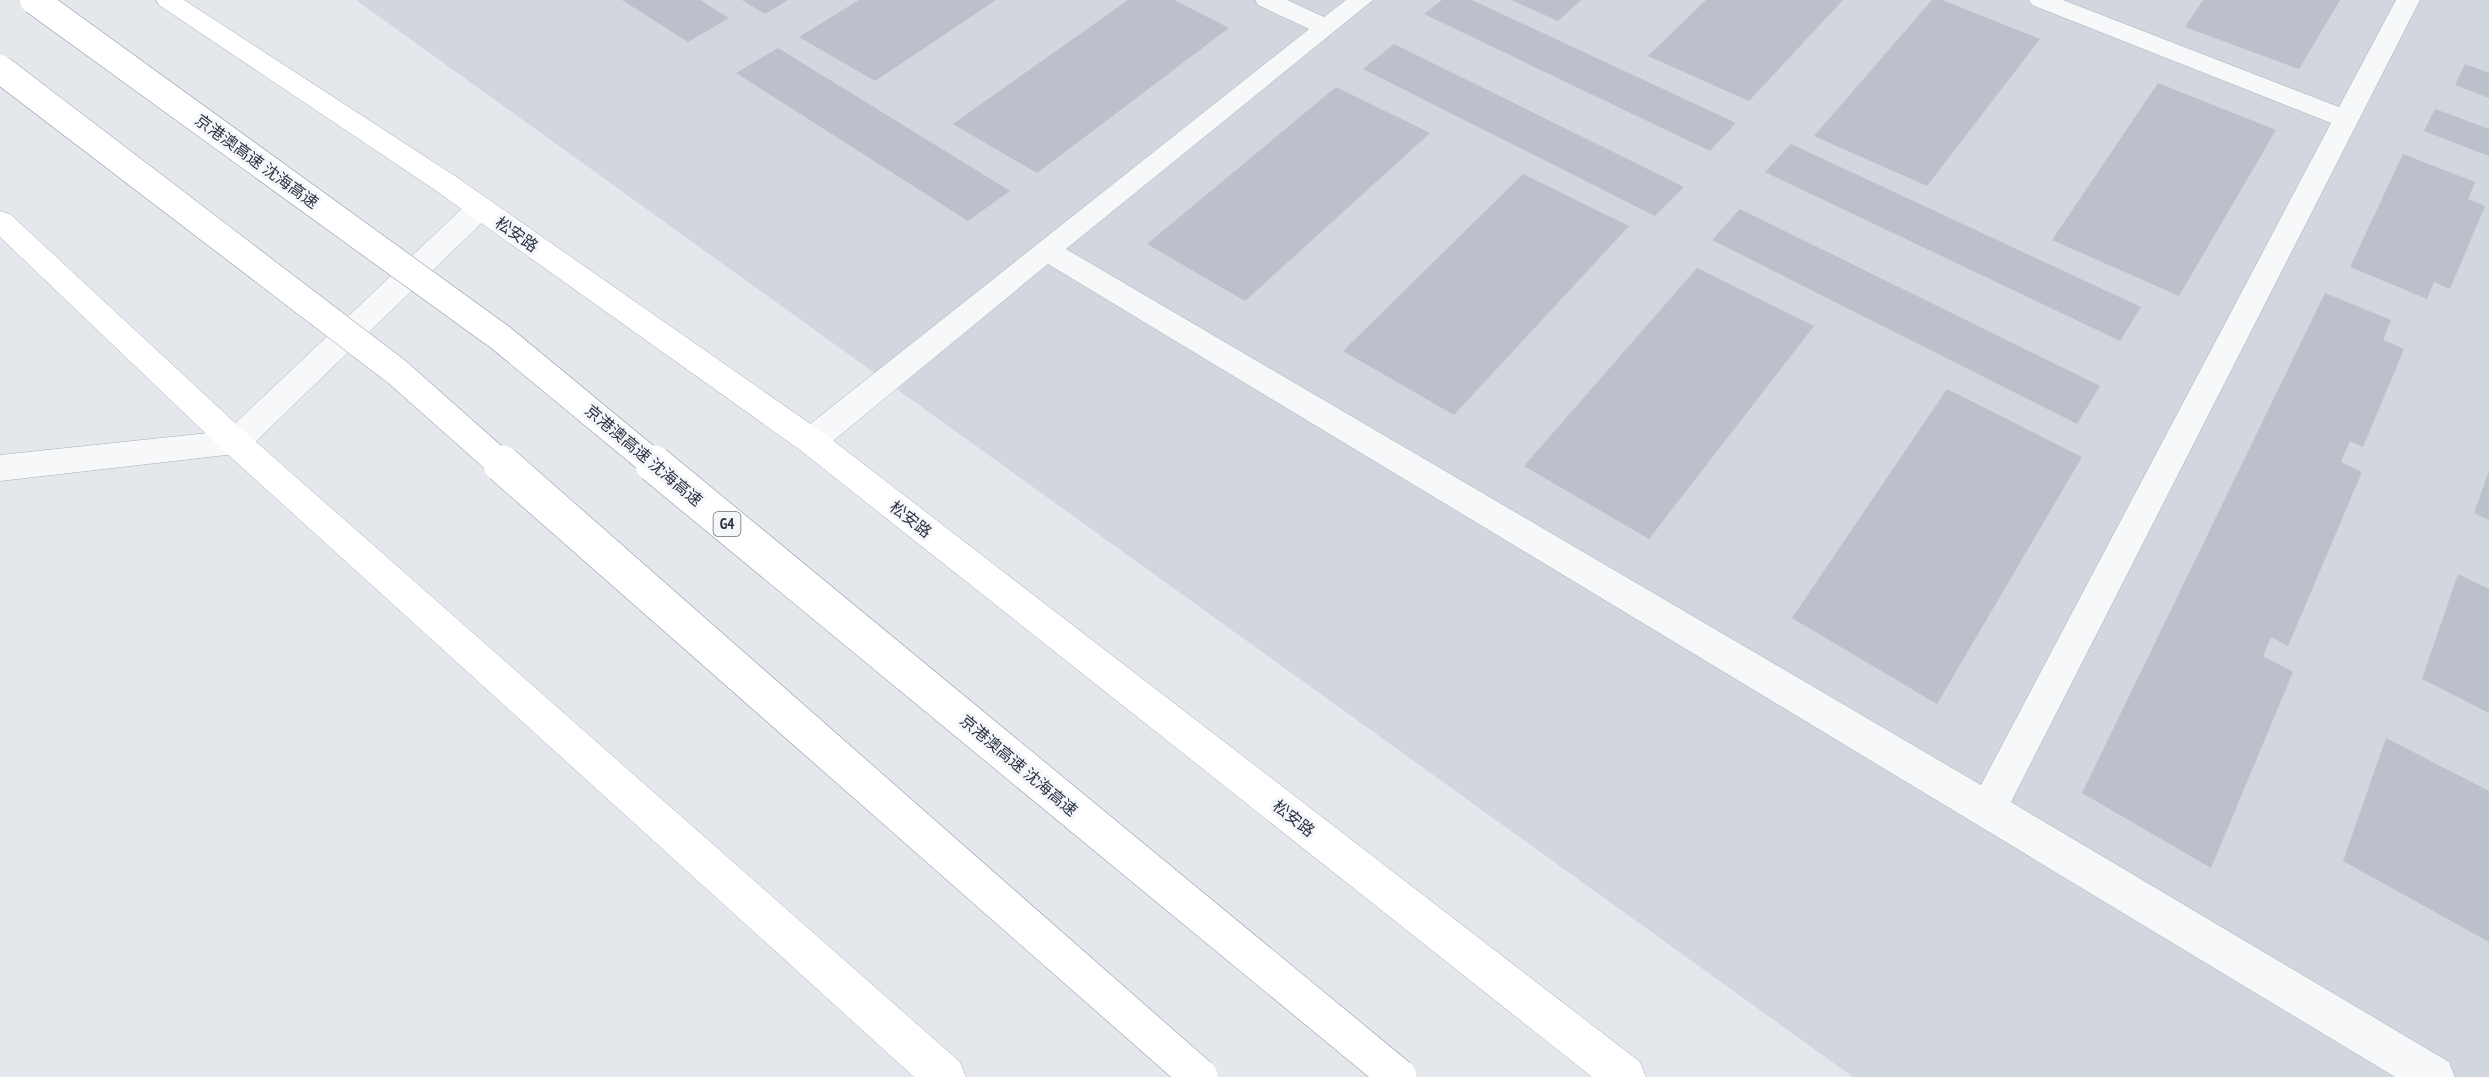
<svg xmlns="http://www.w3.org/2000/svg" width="2489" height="1077" font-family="'PT Sans Narrow','Noto Sans SC',sans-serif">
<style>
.built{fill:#d2d6de}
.building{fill:#bbc0ca}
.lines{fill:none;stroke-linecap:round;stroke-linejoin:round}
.minor-casing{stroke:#a9aeb7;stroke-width:1}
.major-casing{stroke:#a3abb8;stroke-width:1}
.minor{fill:#f7f8fa;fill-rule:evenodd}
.major{fill:#fff;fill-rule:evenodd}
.highway-bridge-far1-casing{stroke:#8b94a3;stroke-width:29;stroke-linecap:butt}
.highway-bridge-casing{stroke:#8b94a3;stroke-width:38;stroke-linecap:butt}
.highway-bridge-far1{stroke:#fff;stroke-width:28}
.highway-bridge{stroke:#fff;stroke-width:37}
.labels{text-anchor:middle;stroke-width:6;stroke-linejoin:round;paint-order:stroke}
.shield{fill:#f4f6f9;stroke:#676e7b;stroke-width:1.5}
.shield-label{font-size:15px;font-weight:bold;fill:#2b3445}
.street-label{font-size:16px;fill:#2b3445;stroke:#f4f6f9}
</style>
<rect width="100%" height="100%" fill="#e4e7ec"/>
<path class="built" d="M356 0H2489V1077H1853Z"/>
<g class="building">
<path d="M622 0H700L729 18 688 42Z"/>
<path d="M742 0H788L765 14Z"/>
<path d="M859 0H996L875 81 799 37Z"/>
<path d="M1128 0H1174L1229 28 1037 173 953 124Z"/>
<path d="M1442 0H1472L1736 123 1710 151 1424 14Z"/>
<path d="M1511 0H1581L1558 21Z"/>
<path d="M1706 0H1843L1749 101 1648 56Z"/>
<path d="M1932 0H1942L2040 39 1927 186 1814 136Z"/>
<path d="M2203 0H2340L2299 69 2185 27Z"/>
<path d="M1394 44 1684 187 1655 216 1363 69Z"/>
<path d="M778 48 1010 191 968 221 736 73Z"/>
<path d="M2465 64 2489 73V98L2455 85Z"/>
<path d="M2158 83 2276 130 2179 296 2052 240Z"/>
<path d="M1336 87 1430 133 1245 301 1147 244Z"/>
<path d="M2435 109 2489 129V156L2424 131Z"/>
<path d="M1791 144 2141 307 2120 341 1765 172Z"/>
<path d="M2403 154 2475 182 2468 199 2485 206 2450 289 2434 282 2427 299 2350 267Z"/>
<path d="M1523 174 1629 226 1454 415 1343 351Z"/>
<path d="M1740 209 2100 386 2077 424 1712 240Z"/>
<path d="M1697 268 1814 326 1649 539 1524 466Z"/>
<path d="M2325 293 2391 320 2383 340 2404 349 2363 447 2350 441 2341 462 2362 472 2288 646 2271 637 2263 656 2293 672 2211 868 2082 793Z"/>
<path d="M1947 389 2082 457 1937 704 1792 618Z"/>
<path d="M2489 471V520L2474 513Z"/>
<path d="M2458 574 2489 589V713L2422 679Z"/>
<path d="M2386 738 2489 791V942L2343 861Z"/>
</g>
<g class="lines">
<g class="minor-casing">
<g id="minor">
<path d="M1255 0H1287L1324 17 1346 0H1373L1066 249 1981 785 2331 123 2032 5 2029 0H2063L2339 107 2396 0H2420L2011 802 2449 1062 2455 1077H2395L1048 264 822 450 811 453 800 450 795 441 800 432 1309 29 1258 5Z"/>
<path d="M480 198 490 201 494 208 490 215 246 451 235 454 0 481V455L227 431 470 201Z"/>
</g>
</g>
<g class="major-casing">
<g id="major">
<path d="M156 0H184L455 176 822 432 1640 1062 1646 1077H1592L800 450 435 190 159 5Z"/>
<path d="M0 211 10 214 246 433 960 1062 966 1077H914L224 451 0 237Z"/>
</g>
</g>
<use href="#minor" class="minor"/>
<use href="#major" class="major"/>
<g class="highway-bridge-far1-casing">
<g id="highway-bridge-far1">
<path d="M34 0 501 338 656 466"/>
<path d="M0 69 397 372 503 466"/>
</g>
</g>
<g class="highway-bridge-casing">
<g id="highway-bridge">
<path d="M502 464 1199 1077"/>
<path d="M654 464 1398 1077"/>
</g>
</g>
<use href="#highway-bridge-far1" class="highway-bridge-far1"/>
<use href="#highway-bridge" class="highway-bridge"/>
</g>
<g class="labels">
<rect class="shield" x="713.5" y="512" width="27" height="24" rx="4.5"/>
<g class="shield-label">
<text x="727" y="529">G4</text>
</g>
<g class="street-label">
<text transform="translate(257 161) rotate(36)" y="6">京港澳高速 沈海高速</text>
<text transform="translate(517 234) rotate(35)" y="6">松安路</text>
<text transform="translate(644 455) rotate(40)" y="6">京港澳高速 沈海高速</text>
<text transform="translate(911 519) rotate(38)" y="6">松安路</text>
<text transform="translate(1019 765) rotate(40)" y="6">京港澳高速 沈海高速</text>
<text transform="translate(1294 818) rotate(38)" y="6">松安路</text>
</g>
</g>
</svg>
